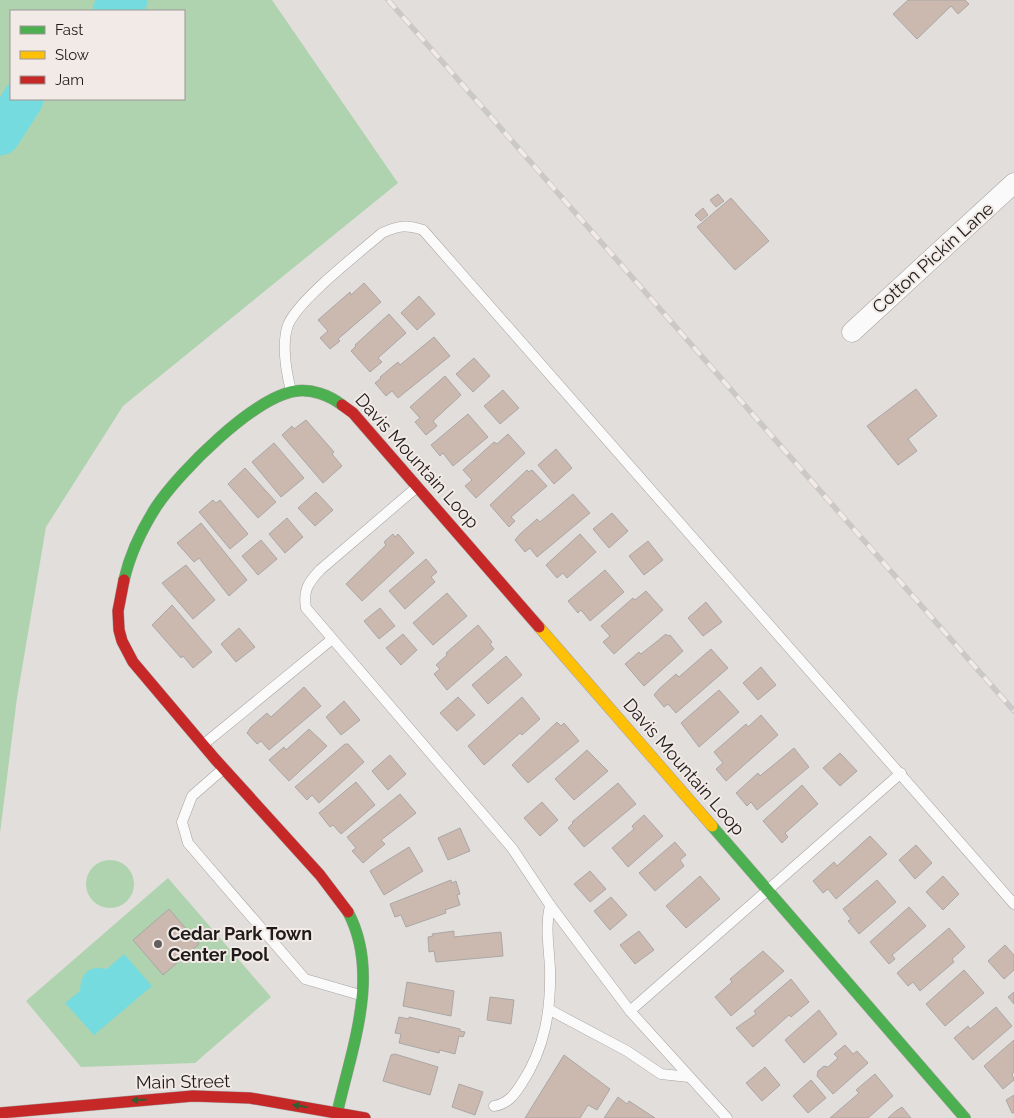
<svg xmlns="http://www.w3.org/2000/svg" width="1014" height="1118" font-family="Raleway,sans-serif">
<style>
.green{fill:#afd3af;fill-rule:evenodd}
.water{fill:#76dbde}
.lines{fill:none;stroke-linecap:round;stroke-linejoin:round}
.river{stroke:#76dbde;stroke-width:41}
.building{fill:#cbb9af;stroke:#aaa7a6}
.lane-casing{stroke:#a6a3a1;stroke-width:11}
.street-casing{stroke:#a6a3a1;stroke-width:21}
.fast-casing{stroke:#a6a3a1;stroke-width:12}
.slow-casing{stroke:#a6a3a1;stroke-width:12}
.jam-casing{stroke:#a6a3a1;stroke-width:12}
.lane{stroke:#fbfafa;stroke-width:10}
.street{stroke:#fbfafa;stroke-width:20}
.fast{stroke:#4caf50;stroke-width:11}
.slow{stroke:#ffc107;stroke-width:11}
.jam{stroke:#c62828;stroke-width:11}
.rail-casing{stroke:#cac9c8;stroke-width:5.5}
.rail{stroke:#f2eae6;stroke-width:4;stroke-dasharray:11;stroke-linecap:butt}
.oneway{fill:#335e32}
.poi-dot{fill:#635f5e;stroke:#f2eae6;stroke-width:2}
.labels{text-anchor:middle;stroke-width:4;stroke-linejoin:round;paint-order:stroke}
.street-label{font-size:18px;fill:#1e1b1a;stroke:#f2eae6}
.poi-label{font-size:18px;font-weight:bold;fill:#1e1b1a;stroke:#f2eae6;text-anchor:start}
</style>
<rect width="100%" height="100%" fill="#e2dedc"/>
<g class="green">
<path d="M0 0H272L398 183 123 406 46 527 17 698 0 833ZM11 11H184V99H11Z"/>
<circle cx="110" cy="884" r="24"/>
<path d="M168 878 271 997 195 1063 81 1067 26 1001Z"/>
</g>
<path class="water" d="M124 954 152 986 94 1035 65 1003 80 991C81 973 88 965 107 969Z"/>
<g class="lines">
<g class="river">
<path d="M113 11 127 0"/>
<path d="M0 135 23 99"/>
</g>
</g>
<g class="building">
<path d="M908 0H965L969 4 958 14 951 6 917 39 893 14Z"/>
<path d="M718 194 724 201 716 207 710 200Z"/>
<path d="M731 198 769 241 735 270 697 227Z"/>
<path d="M703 208 708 215 701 221 695 215Z"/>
<path d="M364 283 381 302 338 339 340 341 330 349 320 338 328 331 318 320 350 292 351 295Z"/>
<path d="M419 296 435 314 417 330 401 313Z"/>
<path d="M389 314 406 333 378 358 382 362 370 372 351 351 356 346 355 345Z"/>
<path d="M434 337 450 356 398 398 392 391 386 396 375 383 381 378 380 377 398 362 400 365Z"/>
<path d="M474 358 490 376 473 392 456 374Z"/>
<path d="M445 376 461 395 433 421 437 426 426 435 415 422 420 418 410 407Z"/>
<path d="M916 389 937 416 908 439 917 451 898 465 867 426Z"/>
<path d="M503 390 519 408 500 424 484 406Z"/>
<path d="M468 414 488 437 453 466 443 453 440 456 431 445Z"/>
<path d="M306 420 334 452 332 454 342 466 323 483 282 435 292 426 294 429Z"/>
<path d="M508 434 525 453 476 498 465 486 472 480 463 470 494 442 497 444Z"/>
<path d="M274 443 304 478 281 497 252 462Z"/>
<path d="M556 449 572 468 554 484 538 465Z"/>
<path d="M245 468 276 502 258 518 228 484Z"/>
<path d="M527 470 529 472 532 470 547 486 511 517 515 521 509 527 490 505Z"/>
<path d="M316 492 333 510 315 526 298 508Z"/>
<path d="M573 494 590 513 537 557 530 548 525 552 515 540 520 534 537 519 540 522Z"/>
<path d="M213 500 216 503 220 500 248 534 230 549 199 512Z"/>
<path d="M612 513 628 531 609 548 593 529Z"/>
<path d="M287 518 303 537 285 553 269 534Z"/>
<path d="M201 523 247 580 229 596 199 558 194 562 177 543Z"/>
<path d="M393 534 395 537 398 534 414 553 362 601 346 584 386 545 384 542Z"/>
<path d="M580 534 596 552 567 578 563 573 557 578 546 565Z"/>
<path d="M261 540 277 559 258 575 242 556Z"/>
<path d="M648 541 663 560 644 575 629 556Z"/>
<path d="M426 559 437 572 431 577 435 582 405 609 389 591Z"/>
<path d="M186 565 215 600 193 619 162 583Z"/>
<path d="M605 570 624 592 590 621 581 610 578 613 568 601Z"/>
<path d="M646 591 663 610 614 654 603 642 610 636 601 626 633 598 635 600Z"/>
<path d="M447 593 467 616 433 645 413 623Z"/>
<path d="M706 602 722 622 703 636 688 618Z"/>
<path d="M172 605 212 652 193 668 183 656 181 658 152 625Z"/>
<path d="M380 608 395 626 379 639 364 621Z"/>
<path d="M478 625 492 642 490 644 494 649 447 690 434 674 440 669 436 665 447 655 446 653Z"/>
<path d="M239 628 255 647 236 662 221 644Z"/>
<path d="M403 634 417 650 401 665 386 648Z"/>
<path d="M666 634 668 636 670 635 683 651 644 686 625 664 639 652 641 654Z"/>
<path d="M711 649 728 668 676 713 668 704 664 707 654 695 659 689 676 674 679 677Z"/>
<path d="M506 656 522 675 488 704 472 685Z"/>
<path d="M761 667 776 685 758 700 743 683Z"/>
<path d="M304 687 321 706 269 750 261 741 257 744 247 733 251 727 267 713 271 717Z"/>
<path d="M719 690 739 712 699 747 681 723Z"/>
<path d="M458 697 475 715 457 731 440 713Z"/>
<path d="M522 697 540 719 522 735 520 733 484 765 468 746Z"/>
<path d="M344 701 360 720 341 735 326 717Z"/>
<path d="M761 715 778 735 726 781 716 769 723 763 714 752 746 724 748 727Z"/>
<path d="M557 722 561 726 564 723 579 741 528 783 512 765Z"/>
<path d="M309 729 327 746 289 781 269 760 284 747 286 750Z"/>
<path d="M345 744H348L364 762 319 803 312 795 307 800 295 787Z"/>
<path d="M794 748 809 767 757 810 751 802 747 806 736 793 758 773 760 776Z"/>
<path d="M587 750 608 771 574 800 555 779Z"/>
<path d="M840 753 857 771 840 786 823 768Z"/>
<path d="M390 755 406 774 388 790 372 771Z"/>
<path d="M356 782 375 805 341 834 333 825 330 827 319 813Z"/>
<path d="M618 783 636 804 584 847 568 828 573 823 572 822Z"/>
<path d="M802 785 818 804 785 833 788 837 782 843 763 821Z"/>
<path d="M400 794 416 813 381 840 385 844 363 863 352 851 356 848 347 837Z"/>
<path d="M542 802 558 820 540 836 524 818Z"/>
<path d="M644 815 663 836 628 867 612 848 634 829 632 826Z"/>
<path d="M460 828 470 851 448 860 438 838Z"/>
<path d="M870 836 887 854 836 899 828 889 823 893 813 881 834 862 837 866Z"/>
<path d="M675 842 686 855 680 860 684 866 655 891 639 873Z"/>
<path d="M916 845 932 863 915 879 899 860Z"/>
<path d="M409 847 423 871 384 895 370 871Z"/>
<path d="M590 871 606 889 590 902 574 884Z"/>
<path d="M700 876 720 899 686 928 666 906Z"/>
<path d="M943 876 959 894 943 910 926 892Z"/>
<path d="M451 880 452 883 456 881 460 894 457 895 460 905 445 910 446 913 406 927 401 915 395 917 390 904Z"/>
<path d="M877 880 896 902 859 934 848 921 851 919 843 909Z"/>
<path d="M611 897 627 915 610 930 594 911Z"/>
<path d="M909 907 926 926 892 955 895 959 889 964 870 942Z"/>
<path d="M169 909 199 944 163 975 133 940Z"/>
<path d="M949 928 965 947 952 959 954 962 920 991 913 982 908 986 897 973Z"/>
<path d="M454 931V937L501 932 503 956 436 962 434 951 429 952 428 937 433 936 432 934Z"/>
<path d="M639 931 654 950 635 964 620 945Z"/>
<path d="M1005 945 1014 955V970L1004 979 988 961Z"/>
<path d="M763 951 784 971 731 1016 715 997 732 982 730 979Z"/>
<path d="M964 970 984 993 945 1026 926 1004Z"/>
<path d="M791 979 809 1002 791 1017 789 1015 753 1047 736 1028 756 1014 754 1011Z"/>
<path d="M407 982 454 991 451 1016 403 1006Z"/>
<path d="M1014 992V1004L1008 997Z"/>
<path d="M490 997 514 1000 511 1024 487 1020Z"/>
<path d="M996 1007 1012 1026 973 1060 954 1038 968 1026 970 1029Z"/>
<path d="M819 1010 837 1034 804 1063 785 1040Z"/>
<path d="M399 1017 409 1019V1017L460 1029V1031L465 1032 463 1037 459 1036 455 1054 440 1050 439 1053 399 1043 401 1034 395 1033Z"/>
<path d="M1014 1040V1072L1012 1074 1014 1080 1003 1089 984 1066Z"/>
<path d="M845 1045 853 1054 857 1051 868 1063 833 1094 817 1076 818 1071 824 1066 828 1067 838 1058 834 1054Z"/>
<path d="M395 1054 438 1067 430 1095 383 1081 391 1055Z"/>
<path d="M564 1055 610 1089 597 1110 588 1105 580 1118H525Z"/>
<path d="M765 1067 780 1085 762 1101 746 1083Z"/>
<path d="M875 1074 893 1096 868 1118H830L859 1093 856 1090Z"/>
<path d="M811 1080 826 1098 808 1113 793 1096Z"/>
<path d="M459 1084 483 1092 475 1115 452 1107Z"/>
<path d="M1014 1095V1113H1012L1006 1100Z"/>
<path d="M618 1097 627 1104 629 1101 655 1118H604Z"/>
<path d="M902 1107 911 1118H888L896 1111Z"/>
</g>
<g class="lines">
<g class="lane-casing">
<g id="lane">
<path d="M291 391C286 371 281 345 288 325 298 300 359 253 382 233 398 226 406 224 423 230L1014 904"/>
<path d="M417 487 320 570C308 583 303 590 306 608L512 848 550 905 630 1011 727 1118"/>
<path d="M204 744 331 640"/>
<path d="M223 769 192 796 182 822 188 843 305 979 360 995"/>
<path d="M550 1010 627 1051 661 1074 689 1077"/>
<path d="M630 1011 901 773"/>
<path d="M494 1106C508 1104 515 1094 522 1083 545 1048 551 1010 550 969 549 947 545 927 550 905"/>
</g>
</g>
<g class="street-casing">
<path id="street" d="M852 332 1014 183"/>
</g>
<g class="fast-casing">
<g id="fast">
<path d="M124 580C130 554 142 529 156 507 179 472 254 397 296 391 312 389 329 395 342 405"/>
<path d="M712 826 965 1118"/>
<path d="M336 1118C350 1052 382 976 348 912"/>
</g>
</g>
<g class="slow-casing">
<path id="slow" d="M539 627 712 826"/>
</g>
<g class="jam-casing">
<g id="jam">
<path d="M342 405 353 413 539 627"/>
<path d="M124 580 118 611 119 630 122 641 133 662 215 759 320 875 348 912"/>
<path d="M0 1113 193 1096 250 1098 365 1118"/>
</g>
</g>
<use href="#lane" class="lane"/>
<use href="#street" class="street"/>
<use href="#fast" class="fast"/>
<use href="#slow" class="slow"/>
<use href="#jam" class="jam"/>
<g class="rail-casing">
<path id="rail" d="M388 0 1014 711"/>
</g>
<use href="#rail" class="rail"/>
</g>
<defs><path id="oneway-solid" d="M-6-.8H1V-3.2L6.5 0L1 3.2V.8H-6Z" transform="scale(1.25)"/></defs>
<g class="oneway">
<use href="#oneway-solid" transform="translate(139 1100) rotate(177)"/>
<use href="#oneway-solid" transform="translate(300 1106) rotate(-171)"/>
</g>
<circle class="poi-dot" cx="158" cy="944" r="5"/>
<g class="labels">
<g class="street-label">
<text transform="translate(933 258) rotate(-42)" y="6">Cotton Pickin Lane</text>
<text transform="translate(417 461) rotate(48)" y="6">Davis Mountain Loop</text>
<text transform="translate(684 767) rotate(49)" y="6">Davis Mountain Loop</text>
<text transform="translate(183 1082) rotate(-1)" y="6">Main Street</text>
</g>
<g class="poi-label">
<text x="168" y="940">Cedar Park Town<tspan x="168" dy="21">Center Pool</tspan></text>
</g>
</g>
<rect x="10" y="10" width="175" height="90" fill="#f2eae6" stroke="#9d9794"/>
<rect x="20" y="26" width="25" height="8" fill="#4caf50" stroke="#9d9794"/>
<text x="55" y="35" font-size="15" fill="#1e1b1a">Fast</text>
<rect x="20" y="51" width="25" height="8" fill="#ffc107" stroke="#9d9794"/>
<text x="55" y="60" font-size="15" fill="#1e1b1a">Slow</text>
<rect x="20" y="76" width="25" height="8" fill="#c62828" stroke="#9d9794"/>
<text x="55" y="85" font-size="15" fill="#1e1b1a">Jam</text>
</svg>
